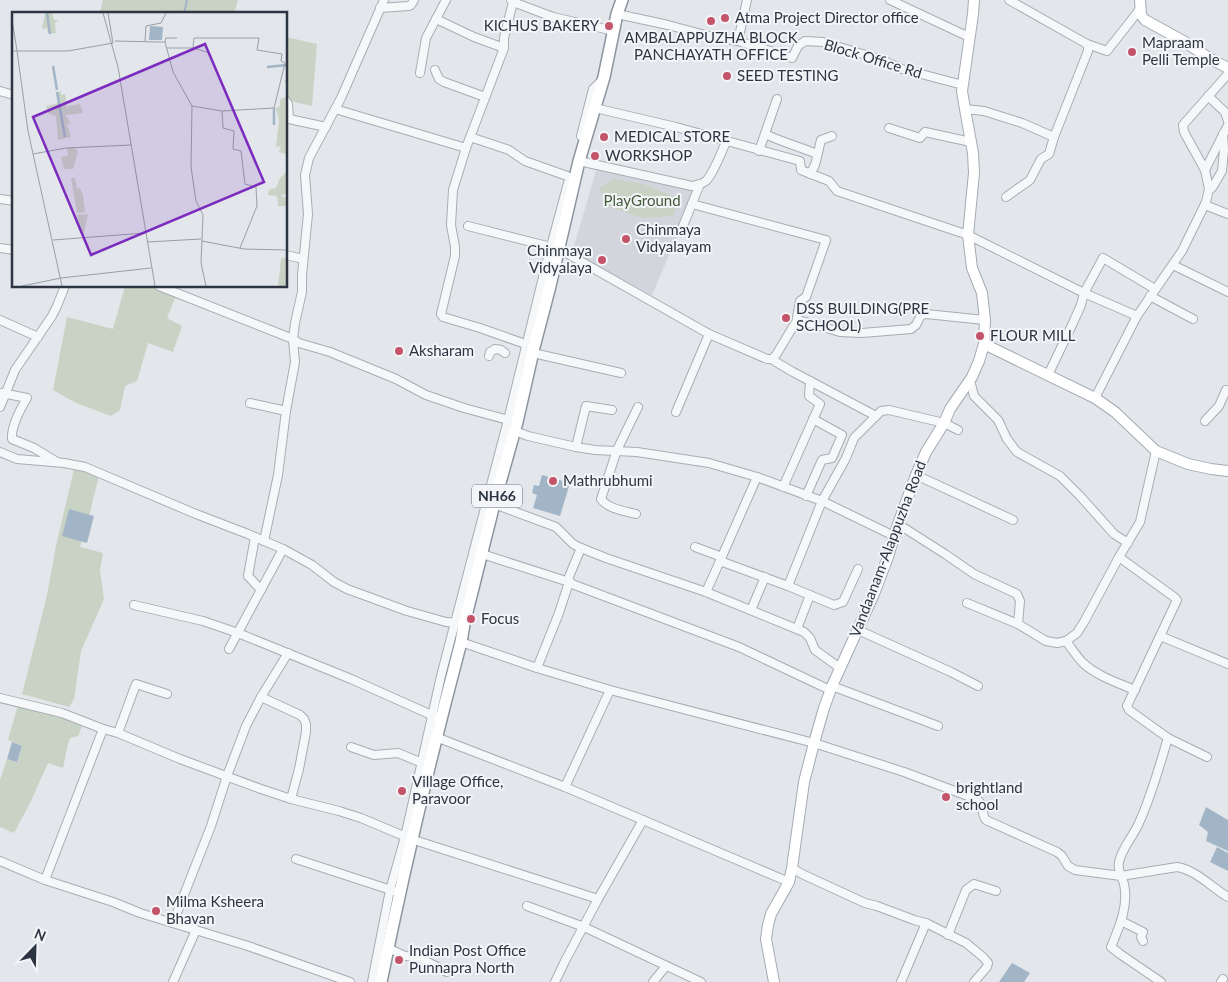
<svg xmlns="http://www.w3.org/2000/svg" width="1228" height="982" font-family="Lato,sans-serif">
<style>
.built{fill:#d2d6dc}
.green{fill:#c9d3c5}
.water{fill:#a2b5c7}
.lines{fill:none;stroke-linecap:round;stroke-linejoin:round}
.stream{stroke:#a2b5c7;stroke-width:2}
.minor-casing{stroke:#a8adb4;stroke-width:10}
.major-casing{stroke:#a4abb5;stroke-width:12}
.highway-casing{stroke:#8c95a0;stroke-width:14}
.minor{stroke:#f6f7f9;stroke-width:8}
.major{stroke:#fff;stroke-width:10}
.highway{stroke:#fff;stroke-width:11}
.poi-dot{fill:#c3546a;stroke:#f3f5f8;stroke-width:2}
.labels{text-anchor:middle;stroke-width:4;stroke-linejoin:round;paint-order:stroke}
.shield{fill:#f3f5f8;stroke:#686f78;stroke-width:1}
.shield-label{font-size:14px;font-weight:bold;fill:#2c3541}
.poi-label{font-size:15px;fill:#2c3541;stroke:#f3f5f8;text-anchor:start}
.street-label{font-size:15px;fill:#2c3541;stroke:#f3f5f8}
.park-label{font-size:15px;fill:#435c3b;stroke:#f3f5f8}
.inset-river{fill:none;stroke:#a2b5c7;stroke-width:2.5}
.inset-road{fill:none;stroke:#9a9fa6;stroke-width:1}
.view{fill:#7b2cbf;fill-opacity:0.15;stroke:#7b2cbf;stroke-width:2.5}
.inset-edge{fill:none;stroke:#2c3541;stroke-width:2.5}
</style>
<rect width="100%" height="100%" fill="#e3e6ea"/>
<path class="built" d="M598 164 695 188 682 225 652 295 572 253Z"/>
<g class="green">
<path d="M103 0H238L234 14H107L100 12Z"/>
<path d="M286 37 317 44 312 106 286 100Z"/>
<path d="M614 179 643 184 680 199 673 216 643 218 610 207 599 188Z"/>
<path d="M125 286H152L176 296 167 318 182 326 173 352 148 343 137 381 125 386 120 410 111 416 76 403 53 390 67 317 113 329Z"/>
<path d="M74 469 99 476 91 508 80 547 103 553 100 570 104 599 81 651 74 699 69 707 22 694 47 595 56 546Z"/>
<path d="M18 705 55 714 83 724 78 736 70 738 68 744 63 768 48 763 30 803 14 833 0 827V780L7 759 17 762 22 746 8 740Z"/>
</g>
<g class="water">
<path d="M542 475 570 483 560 516 533 508 537 495 532 493 534 485 539 486Z"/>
<path d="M69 509 94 516 87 543 62 536Z"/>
<path d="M12 742 22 746 17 762 7 759Z"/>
<path d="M1206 807 1228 820V851L1206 841 1208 832 1199 825Z"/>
<path d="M1217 847 1228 853V871L1210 862Z"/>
<path d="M1012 963 1030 973 1024 982H999Z"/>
</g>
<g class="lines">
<path class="stream" d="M184 14 187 0"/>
<g class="minor-casing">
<g id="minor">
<path d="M511 0 513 2 553 17 614 31"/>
<path d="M890 0 969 37"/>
<path d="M513 2 504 38V48L466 148 453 190 451 225 455 247V256L441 314 443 317 480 328 531 346"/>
<path d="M380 8 409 6 411 5 414 0"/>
<path d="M617 14 668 25 709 36 738 41 792 58 798 46 805 41 823 42 882 60 902 69 963 85"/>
<path d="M436 19 474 37 504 48"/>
<path d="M738 41 747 0"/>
<path d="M1087 44 1107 51 1140 9"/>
<path d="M435 70 439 79 444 82 485 97"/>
<path d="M420 73 426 38 446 0"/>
<path d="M0 91 14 95"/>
<path d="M1208 96 1225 112 1228 121"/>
<path d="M286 101 288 104 289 119 326 127"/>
<path d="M595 108 676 127 800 161 801 170 829 181 837 191 968 235 1084 293 1137 316"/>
<path d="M335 109 466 148"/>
<path d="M965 109 984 111 1022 123 1054 137"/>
<path d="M889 128 920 138 925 132 971 142"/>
<path d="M765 134C782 142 800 147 817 154"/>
<path d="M581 136 593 89 602 80"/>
<path d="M470 137 509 150 525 161 570 177"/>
<path d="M759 151 777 99"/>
<path d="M579 161 692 186C697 185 703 184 707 180 715 170 721 153 726 142"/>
<path d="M1205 170 1228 125"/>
<path d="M810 174 815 165 821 140 832 136"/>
<path d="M1209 189 1212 188 1222 171 1224 150 1223 134"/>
<path d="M1006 197 1030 180 1041 159 1049 154 1054 137 1088 51V47L1087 44 1009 0"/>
<path d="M0 199 14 201"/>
<path d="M692 204 826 240 806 297 800 301 796 323"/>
<path d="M1205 205 1228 214"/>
<path d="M468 226 551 247"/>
<path d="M681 231 700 184"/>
<path d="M0 248 14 250"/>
<path d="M559 249 709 334 767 359H772L776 355 794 325 798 322 802 321 840 332 862 333 911 329 916 325 921 315 926 314 985 320"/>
<path d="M286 255 303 259"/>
<path d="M1173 265 1228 292"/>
<path d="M159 286 293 339 299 343 330 352 396 379 426 395 464 408 512 421"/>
<path d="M1150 296 1193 319"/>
<path d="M0 320 38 337"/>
<path d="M533 353 621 373"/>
<path d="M489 356 490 352 495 349 501 350 505 353"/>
<path d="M772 359 776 362 793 372 876 416"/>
<path d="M1048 375 1072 325 1081 305 1084 293 1103 258 1155 289"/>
<path d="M970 380 974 396 998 420 1007 439 1017 452 1060 476 1080 496 1114 534 1128 543"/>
<path d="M2 393 27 398C21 408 11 427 12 439L34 448 57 462"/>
<path d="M1095 398 1137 316 1182 251 1206 202 1209 189 1205 170 1184 132 1183 125 1228 74"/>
<path d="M250 403 286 411"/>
<path d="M0 407 15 370 52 316 57 306 65 286"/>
<path d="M676 412 709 334"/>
<path d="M1205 421 1219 406 1226 390 1228 391"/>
<path d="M515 431 528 436 576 447 595 450 637 452 709 463 757 477 822 501 894 536"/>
<path d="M576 447 586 406 612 410"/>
<path d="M0 452 17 459 64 463 85 467 196 514 248 534 283 549 312 565 334 582 347 589 407 611 446 622 460 623"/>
<path d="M916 475 1013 520"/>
<path d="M783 487 820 404 809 396 810 381"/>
<path d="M806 496 822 460 832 458 842 435 813 419"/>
<path d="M494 504 556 527 573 544 581 548 606 558 706 592 804 632 810 638 815 650 840 668"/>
<path d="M636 514C625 511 608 509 601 499L617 450 638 407"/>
<path d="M898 524 945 554 974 574 1017 594 1020 601 1018 624"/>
<path d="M255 537 248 576 261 590"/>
<path d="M264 541 278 475 286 411 295 362 293 339 295 323 302 292V275L308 214 305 175 309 158 341 98 384 0"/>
<path d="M695 547 722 557"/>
<path d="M581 548 568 579 572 584 739 647 830 690"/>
<path d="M482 554 569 582 559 613 537 668"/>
<path d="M1119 557 1174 597 1177 600 1127 706 1129 710 1168 738C1159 767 1151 798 1138 825 1132 838 1122 848 1119 862 1117 871 1122 876 1124 884 1129 905 1119 928 1111 947L1120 954 1161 982"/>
<path d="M720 561 757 477"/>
<path d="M788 586 834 605 843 602 858 569"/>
<path d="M706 592 720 561 788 586 822 501 846 458 854 438 881 411 889 410 944 423 958 430"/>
<path d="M967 603 1018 624 1046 641 1057 643 1066 641 1077 633 1084 622 1119 557 1140 522 1156 451"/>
<path d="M134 605 203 621 238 633 351 679 436 717"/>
<path d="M751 610 765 577"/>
<path d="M797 629 810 595"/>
<path d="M858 630 951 672 978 686"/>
<path d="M1160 636 1228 664"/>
<path d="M1066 641C1072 649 1077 657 1083 663 1097 676 1118 683 1135 690"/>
<path d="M461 642 537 668 610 690 814 743 904 772 976 799C986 805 980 813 986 820L1057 852 1062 856 1068 866 1075 870 1121 876 1177 867C1196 870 1211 887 1228 897"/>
<path d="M229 649 283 549"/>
<path d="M832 686 938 726"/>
<path d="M261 697 300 715 304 719 306 724V732L299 769 291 799"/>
<path d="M0 698 62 713 103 729 118 733 180 759 261 789 291 799 339 811 361 818 411 839 598 899"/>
<path d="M118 733 136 684 167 694"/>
<path d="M436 737 565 787 789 882"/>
<path d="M1168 738 1207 757"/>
<path d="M351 747 374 755 398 753 427 765"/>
<path d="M565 787 610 690"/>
<path d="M296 859 394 891"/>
<path d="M0 861 45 880 113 902 140 913 248 946 350 982"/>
<path d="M792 868 802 874 865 903 877 906 914 920 926 923 966 943 983 957 988 963 987 967 974 982"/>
<path d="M45 880 103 729"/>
<path d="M527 906 584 927 701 982"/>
<path d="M1121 921 1143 932 1141 937 1143 941"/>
<path d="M173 923 211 826 227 776 246 726 261 697 288 653"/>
<path d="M948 935 966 890 974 884 996 891"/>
<path d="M388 948 405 956 418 957 447 972"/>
<path d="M173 982 196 930"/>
<path d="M372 982 390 890 405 837 441 676 508 420 546 265 568 183"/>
<path d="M555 982 565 961 598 899 643 820"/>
<path d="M653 982 666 966"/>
<path d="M901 982 926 923"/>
<path d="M1221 982 1223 979"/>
</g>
</g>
<g class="major-casing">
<g id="major">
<path d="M1140 0 1141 15 1145 20 1185 42 1209 58 1228 68"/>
<path d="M984 344 1095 398 1115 412 1156 451 1188 464 1211 469 1228 471"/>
<path d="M774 982 766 939 768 925 771 914 789 882 792 868 804 782 814 743 824 708 832 686 874 594 888 557 898 524 916 475 926 452 944 423 950 409 972 377 979 361 984 344 985 320 982 293 972 268 968 235 974 173 973 153 965 109 962 91 973 14 974 0"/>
</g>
</g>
<g class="highway-casing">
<path id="highway" d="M381 982C404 868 431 755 461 642L464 624 494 504 517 422 534 347 550 286 579 161 604 77 617 14 622 0"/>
</g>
<use href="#minor" class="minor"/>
<use href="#major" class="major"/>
<use href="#highway" class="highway"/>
</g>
<g class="poi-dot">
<circle cx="725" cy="18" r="5"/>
<circle cx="711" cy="21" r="5"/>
<circle cx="609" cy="26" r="5"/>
<circle cx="1132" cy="52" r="5"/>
<circle cx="727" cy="76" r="5"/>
<circle cx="604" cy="137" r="5"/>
<circle cx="595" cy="156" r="5"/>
<circle cx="626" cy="239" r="5"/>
<circle cx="602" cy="260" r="5"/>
<circle cx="786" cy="318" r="5"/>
<circle cx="980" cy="336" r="5"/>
<circle cx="399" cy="351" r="5"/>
<circle cx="553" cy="481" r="5"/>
<circle cx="471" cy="619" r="5"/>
<circle cx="402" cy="791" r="5"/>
<circle cx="946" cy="797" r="5"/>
<circle cx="156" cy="911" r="5"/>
<circle cx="399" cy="960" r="5"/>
</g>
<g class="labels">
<rect class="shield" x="472" y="484.5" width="50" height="23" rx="4"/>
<g class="shield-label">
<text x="497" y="501">NH66</text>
</g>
<g class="poi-label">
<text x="735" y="23">Atma Project Director office</text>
<text x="599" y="31" text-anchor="end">KICHUS BAKERY</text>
<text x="711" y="43" text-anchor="middle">AMBALAPPUZHA BLOCK<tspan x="711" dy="17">PANCHAYATH OFFICE</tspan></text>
<text x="1142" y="48">Mapraam<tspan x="1142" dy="17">Pelli Temple</tspan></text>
<text x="737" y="81">SEED TESTING</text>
<text x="614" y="142">MEDICAL STORE</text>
<text x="605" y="161">WORKSHOP</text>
<text x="636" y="235">Chinmaya<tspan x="636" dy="17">Vidyalayam</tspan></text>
<text x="592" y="256" text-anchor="end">Chinmaya<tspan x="592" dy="17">Vidyalaya</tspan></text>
<text x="796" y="314">DSS BUILDING(PRE<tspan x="796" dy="17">SCHOOL)</tspan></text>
<text x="990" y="341">FLOUR MILL</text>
<text x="409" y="356">Aksharam</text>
<text x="563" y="486">Mathrubhumi</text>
<text x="481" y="624">Focus</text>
<text x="412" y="787">Village Office,<tspan x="412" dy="17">Paravoor</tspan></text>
<text x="956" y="793">brightland<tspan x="956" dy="17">school</tspan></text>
<text x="166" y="907">Milma Ksheera<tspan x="166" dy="17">Bhavan</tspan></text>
<text x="409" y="956">Indian Post Office<tspan x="409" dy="17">Punnapra North</tspan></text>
</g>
<g class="street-label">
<text transform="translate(873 59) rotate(17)" y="5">Block Office Rd</text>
<text transform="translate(888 549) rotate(-69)" y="5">Vandaanam-Alappuzha Road</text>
</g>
<g class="park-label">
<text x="642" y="206">PlayGround</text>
</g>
</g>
<g transform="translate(12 12)">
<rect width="275" height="275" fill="#e3e6ea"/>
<path d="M33 1H40L42 8H47L43 11 44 21 36 22 35 16 30 17ZM272 68H275V151L274 142 267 140 269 134 264 135 267 108 264 96 268 94V87L274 85 275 73ZM49 79V83L53 82 55 97 56 94 68 92 71 101 53 103 59 111 55 112 59 125 46 128 44 104 36 101 34 94 46 91 45 80ZM55 136H63L66 140 61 157H52L49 145 56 144ZM275 159V181L269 184 275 186V194H266L265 184 256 183 257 178 264 176 268 166ZM59 166H63L65 177 68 176 71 183 73 200 65 201ZM76 202 72 221H68L65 203ZM275 245V274H266L269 247Z" fill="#c9d3c5"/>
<path d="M138 14 151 15 150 28H137Z" fill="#a2b5c7"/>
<path class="inset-river" d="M35 1 38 22M41 54 45 78M255 55 275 53M45 80 53 125M262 96V113"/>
<path class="inset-road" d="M91 1 106 55 143 274M0 7 5 39M103 29 147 30H153L154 26H165M133 29 134 14 149 11 154 1M153 30 161 60 180 94 179 155 184 189 191 203 189 251 194 274M155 36H181L182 26H247L245 38 270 42 269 49 273 51 262 96 210 99 180 94M181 36 198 41M0 39H56L101 31 96 1M5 39 16 119 50 274M210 99 211 116 222 119 221 137 229 139 233 172 244 175 245 194 228 236M21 142 54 136 119 133M41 228 133 221M190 229 232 237 275 238M135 230 189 227M49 266 139 256M10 274 49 266"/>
<path class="view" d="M193 32 252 170 79 243 21 105Z"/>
<rect width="275" height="275" class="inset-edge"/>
</g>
<g transform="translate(35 947) rotate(23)" stroke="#f3f5f8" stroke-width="4" paint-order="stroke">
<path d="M0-4L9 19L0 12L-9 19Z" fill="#2c3541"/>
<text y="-8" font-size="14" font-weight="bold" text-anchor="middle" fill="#2c3541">N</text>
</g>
</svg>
